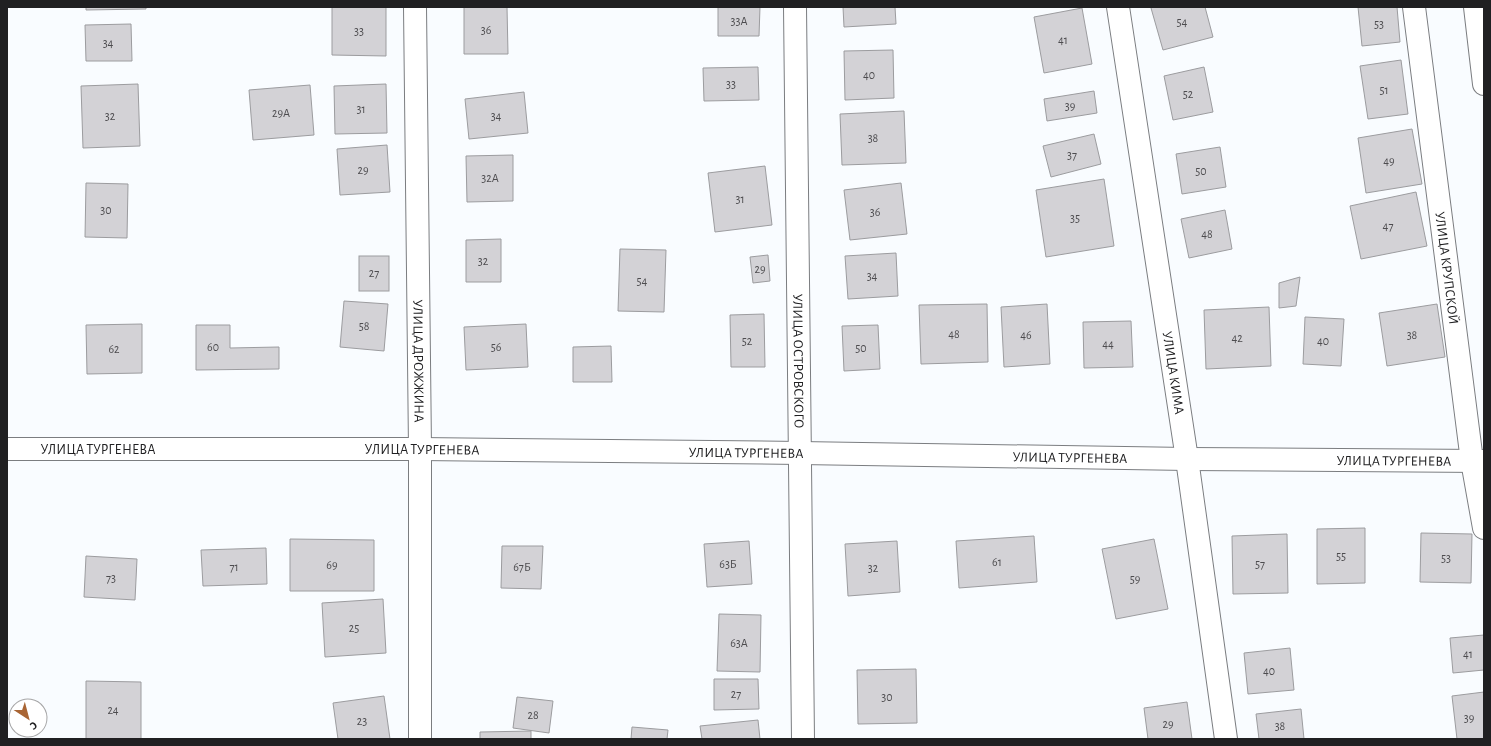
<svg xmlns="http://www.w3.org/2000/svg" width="1491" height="746" font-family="'Alegreya Sans',sans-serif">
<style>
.building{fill:#d3d2d6;stroke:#9c9c9f}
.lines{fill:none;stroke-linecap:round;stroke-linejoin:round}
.minor-casing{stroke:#7b7d80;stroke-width:24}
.minor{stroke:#fff;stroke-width:22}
.labels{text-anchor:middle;stroke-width:3;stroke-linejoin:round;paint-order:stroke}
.number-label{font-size:12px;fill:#4d4c4f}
.street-label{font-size:14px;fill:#202022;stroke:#fff}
</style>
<rect width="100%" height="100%" fill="#f9fcff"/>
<g class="building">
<path d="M86 7H146V9L86 10Z"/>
<path d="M332 7H386V56L332 55Z"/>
<path d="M464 7H507L508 54H464Z"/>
<path d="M718 7H760L759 36H718Z"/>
<path d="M843 7H895L896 24 844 27Z"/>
<path d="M1154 7H1205L1213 37 1163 50 1151 8Z"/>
<path d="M1358 7H1397L1400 42 1362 46Z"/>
<path d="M1082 8 1092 64 1044 73 1034 17Z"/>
<path d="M131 24 132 61H86L85 25Z"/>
<path d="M893 50 894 98 845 100 844 51Z"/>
<path d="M1401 60 1408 114 1368 119 1360 66Z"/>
<path d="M758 67 759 100 704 101 703 68Z"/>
<path d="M1204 67 1213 112 1173 120 1164 76Z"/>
<path d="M138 84 140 146 83 148 81 86Z"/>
<path d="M386 84 387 133 335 134 334 86Z"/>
<path d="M310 85 314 135 253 140 249 90Z"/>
<path d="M1094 91 1097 113 1047 121 1044 99Z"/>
<path d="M524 92 528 133 469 139 465 99Z"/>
<path d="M904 111 906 163 842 165 840 114Z"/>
<path d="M1412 129 1422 184 1366 193 1358 138Z"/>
<path d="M1094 134 1101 164 1051 177 1043 146Z"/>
<path d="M387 145 390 192 340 195 337 149Z"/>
<path d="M1220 147 1226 187 1182 194 1176 154Z"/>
<path d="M513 155V201L467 202 466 156Z"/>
<path d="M765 166 772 225 715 232 708 173Z"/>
<path d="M1104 179 1114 246 1046 257 1036 190Z"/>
<path d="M86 183 128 184 127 238 85 237Z"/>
<path d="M901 183 907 234 850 240 844 190Z"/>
<path d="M1416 192 1427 246 1361 259 1350 206Z"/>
<path d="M1225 210 1232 249 1189 258 1181 219Z"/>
<path d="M501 239V282H466V240Z"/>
<path d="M620 249 666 250 664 312 618 311Z"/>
<path d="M896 253 898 296 848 299 845 256Z"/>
<path d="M768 255 770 281 753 283 750 257Z"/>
<rect x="359" y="256" width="30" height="35"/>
<path d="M1300 277 1296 306 1279 308V283Z"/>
<path d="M344 301 388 304 384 351 340 347Z"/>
<path d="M987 304 988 362 921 364 919 305Z"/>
<path d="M1047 304 1050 364 1004 367 1001 307Z"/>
<path d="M1437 304 1445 357 1387 366 1379 313Z"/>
<path d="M1269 307 1271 366 1206 369 1204 310Z"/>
<path d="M764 314 765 367H731L730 315Z"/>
<path d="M1305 317 1344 319 1341 366 1303 364Z"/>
<path d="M1131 321 1133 367 1084 368 1083 322Z"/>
<path d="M142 324V373L87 374 86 325Z"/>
<path d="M526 324 528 367 466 370 464 327Z"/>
<path d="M196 325H230V348L279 347V369L196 370Z"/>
<path d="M878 325 880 369 844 371 842 326Z"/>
<path d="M611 346 612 382H573V347Z"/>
<path d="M1365 528V583L1317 584V529Z"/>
<path d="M1421 533 1472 534 1471 583 1420 582Z"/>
<path d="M1287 534 1288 593 1233 594 1232 536Z"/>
<path d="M1034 536 1037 582 959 588 956 541Z"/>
<path d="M290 539 374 540V591H290Z"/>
<path d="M1154 539 1168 609 1116 619 1102 549Z"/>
<path d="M749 541 752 584 707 587 704 544Z"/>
<path d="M897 541 900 592 848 596 845 544Z"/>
<path d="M502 546H543L541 589 501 588Z"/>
<path d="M266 548 267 584 203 586 201 550Z"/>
<path d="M86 556 137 559 135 600 84 597Z"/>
<path d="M383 599 386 653 325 657 322 603Z"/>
<path d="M719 614 761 615 760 672 717 671Z"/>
<path d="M1484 635V670L1453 673 1450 638Z"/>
<path d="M1290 648 1294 690 1248 694 1244 653Z"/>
<path d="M916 669 917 723 858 724 857 670Z"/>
<path d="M714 679H758L759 709 714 710Z"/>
<path d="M86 681 141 682V739H86Z"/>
<path d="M1484 692V739H1457L1452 696Z"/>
<path d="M384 696 390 739H338L333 703Z"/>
<path d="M517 697 553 701 549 733 513 728Z"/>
<path d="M1187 702 1192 739H1148L1144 708Z"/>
<path d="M1301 709 1304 739H1259L1256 714Z"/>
<path d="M758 720 760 739H702L700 726Z"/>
<path d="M632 727 668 730 667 739H631Z"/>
<path d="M531 731V739H480V732Z"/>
</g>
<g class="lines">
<g class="minor-casing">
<g id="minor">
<path id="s1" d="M415 7 420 449V739"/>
<path id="s2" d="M795 7 803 739"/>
<path id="s3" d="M1118 7 1187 459 1226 739"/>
<path id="s4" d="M1414 7 1472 461 1484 528"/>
<path d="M1475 7 1484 84"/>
<path id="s5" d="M7 449H420L800 453 1187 459 1484 461"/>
</g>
</g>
<use href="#minor" class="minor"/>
</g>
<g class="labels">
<g class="number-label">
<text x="739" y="25">33А</text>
<text x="1182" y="26">54</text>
<text x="1379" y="28">53</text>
<text x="486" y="34">36</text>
<text x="359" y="35">33</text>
<text x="1063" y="44">41</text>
<text x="108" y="47">34</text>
<text x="869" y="79">40</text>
<text x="731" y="88">33</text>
<text x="1384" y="94">51</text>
<text x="1188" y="98">52</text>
<text x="1070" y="110">39</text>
<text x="361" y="113">31</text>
<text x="281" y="117">29А</text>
<text x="110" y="120">32</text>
<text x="496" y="120">34</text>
<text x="873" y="142">38</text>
<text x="1072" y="159">37</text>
<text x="1389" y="165">49</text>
<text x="363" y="174">29</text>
<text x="1201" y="175">50</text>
<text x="490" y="182">32А</text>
<text x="740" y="203">31</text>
<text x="106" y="214">30</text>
<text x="875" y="216">36</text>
<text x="1075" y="222">35</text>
<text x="1388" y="230">47</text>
<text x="1207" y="238">48</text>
<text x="483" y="265">32</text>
<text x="760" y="273">29</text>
<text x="374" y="277">27</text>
<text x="872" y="280">34</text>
<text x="642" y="285">54</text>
<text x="364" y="330">58</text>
<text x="954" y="338">48</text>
<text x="1026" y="339">46</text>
<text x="1412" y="339">38</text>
<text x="1237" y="342">42</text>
<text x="747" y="345">52</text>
<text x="1323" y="345">40</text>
<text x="1108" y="348">44</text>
<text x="213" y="351">60</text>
<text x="496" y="351">56</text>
<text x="861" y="352">50</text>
<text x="114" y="353">62</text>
<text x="1341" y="560">55</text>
<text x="1446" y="562">53</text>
<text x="997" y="566">61</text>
<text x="728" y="568">63Б</text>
<text x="1260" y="568">57</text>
<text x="332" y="569">69</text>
<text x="234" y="571">71</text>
<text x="522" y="571">67Б</text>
<text x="873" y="572">32</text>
<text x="111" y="582">73</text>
<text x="1135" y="583">59</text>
<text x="354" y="632">25</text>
<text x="739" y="647">63А</text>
<text x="1468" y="658">41</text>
<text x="1269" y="675">40</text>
<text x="736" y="698">27</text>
<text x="887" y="701">30</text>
<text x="113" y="714">24</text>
<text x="533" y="719">28</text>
<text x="1469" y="722">39</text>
<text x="362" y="725">23</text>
<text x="1168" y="728">29</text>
<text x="1280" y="730">38</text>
</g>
<g class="street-label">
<text dy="5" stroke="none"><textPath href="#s4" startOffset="263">УЛИЦА КРУПСКОЙ</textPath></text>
<text dy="5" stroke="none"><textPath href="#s1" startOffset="354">УЛИЦА ДРОЖЖИНА</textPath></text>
<text dy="5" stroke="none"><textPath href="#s2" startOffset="354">УЛИЦА ОСТРОВСКОГО</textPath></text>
<text dy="5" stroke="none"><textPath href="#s3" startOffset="370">УЛИЦА КИМА</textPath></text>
<text dy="5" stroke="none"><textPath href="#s5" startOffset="91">УЛИЦА ТУРГЕНЕВА</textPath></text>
<text dy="5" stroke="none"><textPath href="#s5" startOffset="415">УЛИЦА ТУРГЕНЕВА</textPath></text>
<text dy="5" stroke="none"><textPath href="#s5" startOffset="739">УЛИЦА ТУРГЕНЕВА</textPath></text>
<text dy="5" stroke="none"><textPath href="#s5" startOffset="1063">УЛИЦА ТУРГЕНЕВА</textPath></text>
<text dy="5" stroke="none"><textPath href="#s5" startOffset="1387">УЛИЦА ТУРГЕНЕВА</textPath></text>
</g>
</g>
<rect width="1491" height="746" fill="none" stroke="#202022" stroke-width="16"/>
<g transform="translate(28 718) rotate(144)"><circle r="19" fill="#ffffff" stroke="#a6a6a7"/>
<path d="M0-3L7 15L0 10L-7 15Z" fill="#a96534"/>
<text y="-6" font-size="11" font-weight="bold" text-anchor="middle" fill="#202022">С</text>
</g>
</svg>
